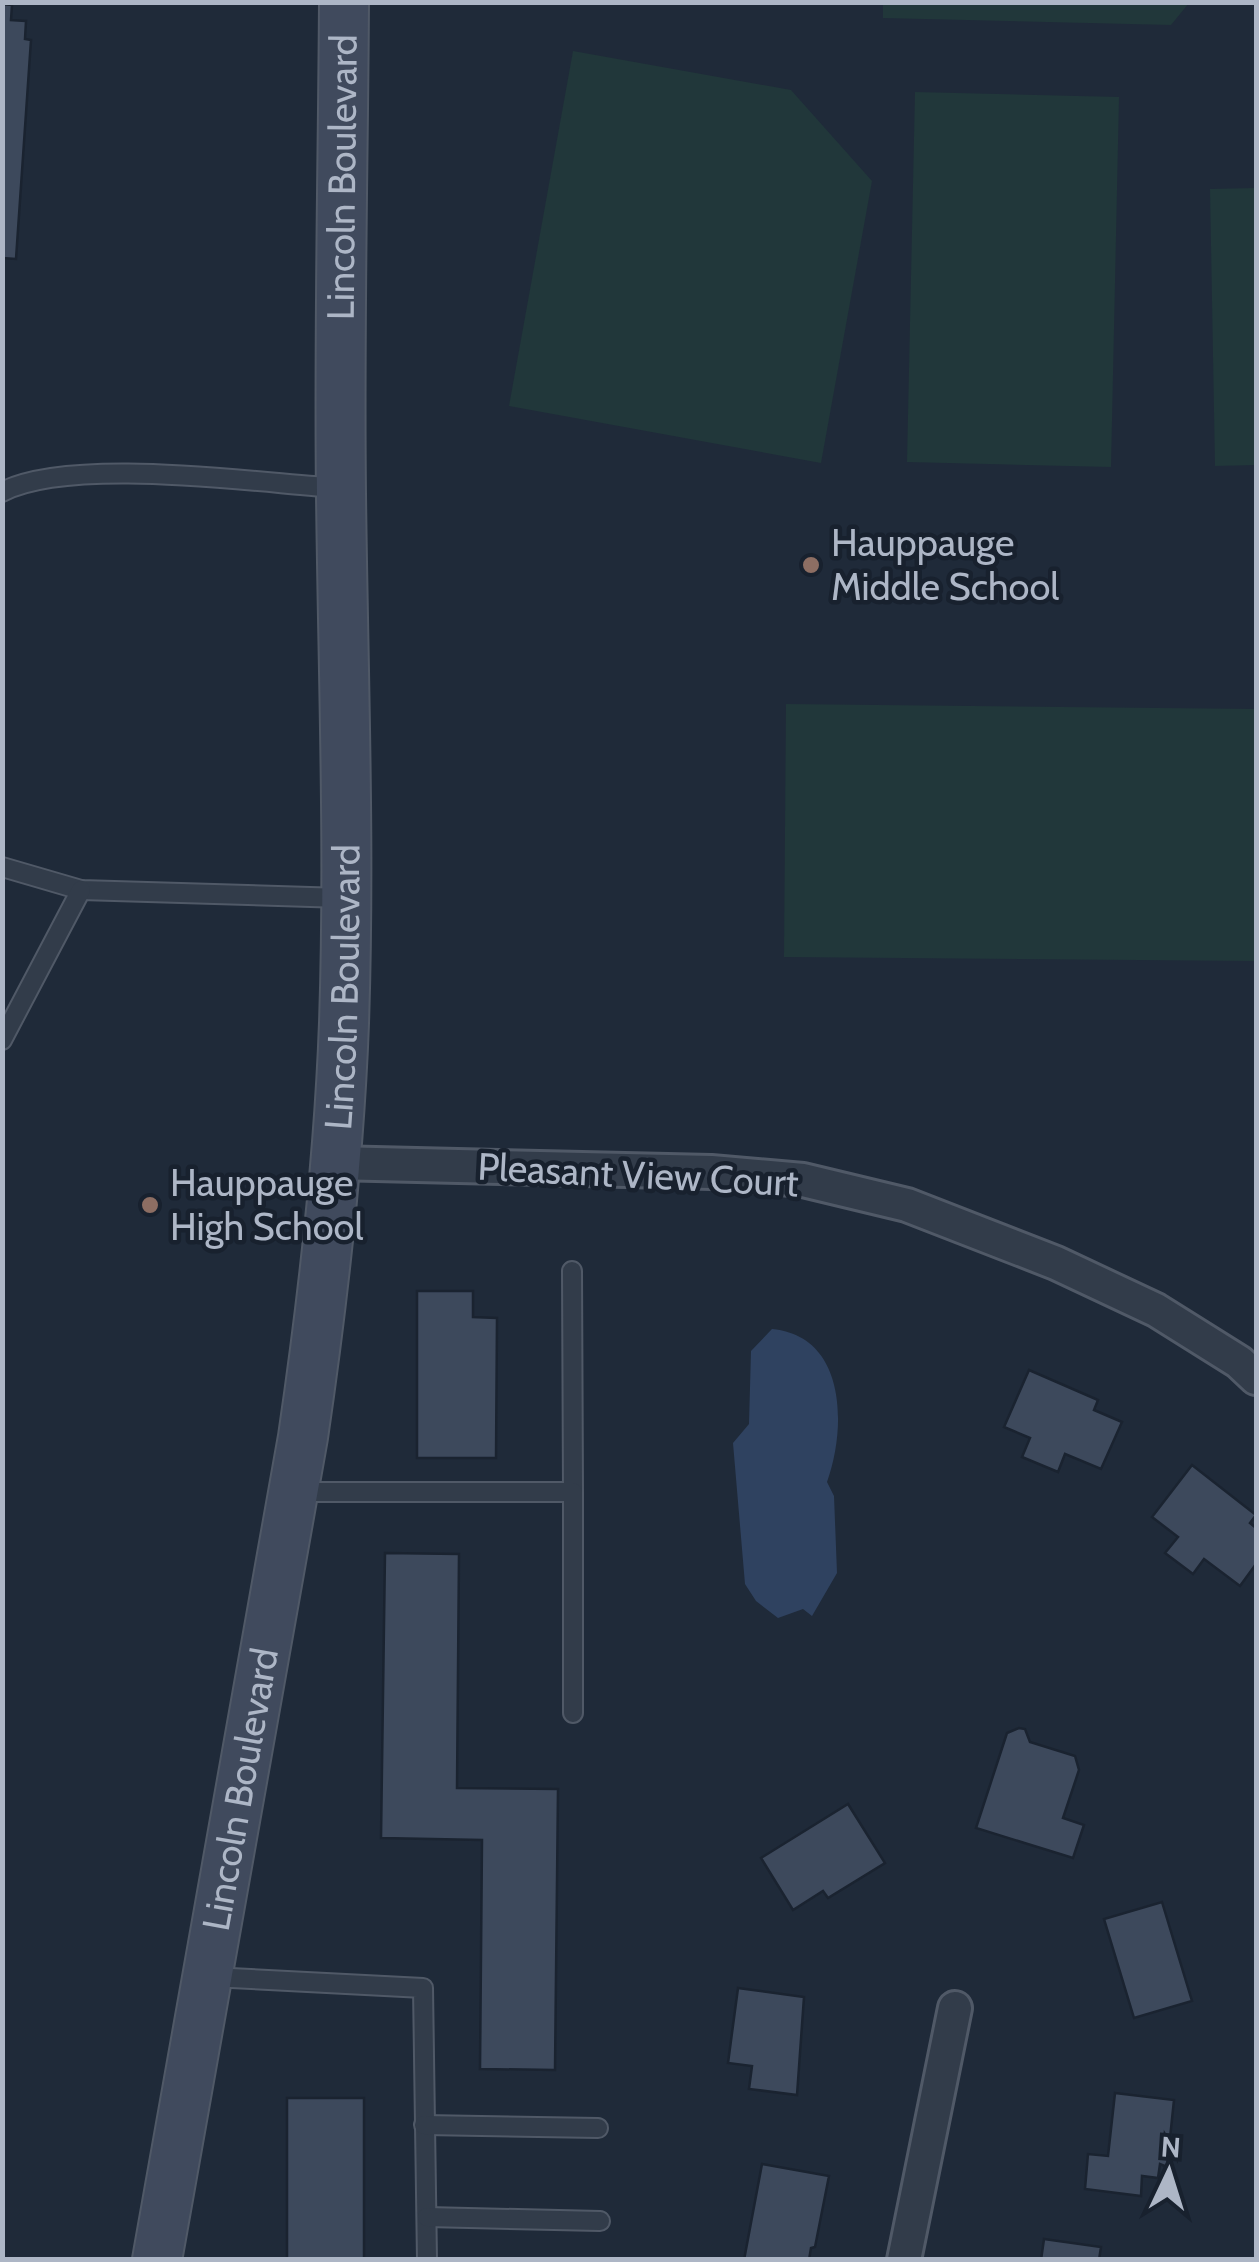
<svg xmlns="http://www.w3.org/2000/svg" width="1259" height="2262" font-family="Cabin,sans-serif">
<style>
.green{fill:#21373a}
.water{fill:#2f4260}
.building{fill:#3d495c;stroke:#1a2330;stroke-width:2.5}
.lines{fill:none;stroke-linecap:round;stroke-linejoin:round}
.lane-casing{stroke:#505967;stroke-width:22}
.street-casing{stroke:#505967;stroke-width:38}
.secondary-casing{stroke:#505967;stroke-width:52}
.lane{stroke:#323c4a;stroke-width:18}
.street{stroke:#323c4a;stroke-width:32}
.secondary{stroke:#404a5d;stroke-width:48}
.education-dot{fill:#8d6e63;stroke:#18212e;stroke-width:4}
.labels{text-anchor:middle;stroke-width:9;stroke-linejoin:round;paint-order:stroke}
.street-label{font-size:38px;fill:#adb6c6;stroke:#18212e}
.poi-label{font-size:38px;fill:#adb6c6;stroke:#18212e;text-anchor:start}
</style>
<rect width="100%" height="100%" fill="#1f2a39"/>
<g class="green">
<path d="M883 3V2L1189 3 1171 25 883 18Z"/>
<path d="M573 51 791 90 872 181 821 463 509 406Z"/>
<path d="M915 92 1119 97 1111 467 907 462Z"/>
<path d="M1256 188V465L1215 466 1210 189Z"/>
<path d="M786 704 1256 709V961L784 957Z"/>
</g>
<path class="water" d="M772 1329C846 1336 847 1426 827 1482L834 1496 837 1573 812 1616 803 1609 778 1618 756 1601 745 1584 733 1443 749 1424 751 1351Z"/>
<g class="building">
<path d="M2 4 12 5 11 20 26 21 25 39 31 40 16 259 2 258Z"/>
<path d="M417 1291H473V1317L497 1318 496 1458H417Z"/>
<path d="M1029 1370 1098 1400 1094 1410 1122 1422 1101 1469 1065 1454 1058 1472 1022 1457 1030 1438 1004 1427Z"/>
<path d="M1192 1465 1256 1515 1250 1523 1256 1528V1564L1240 1586 1204 1559 1193 1574 1165 1553 1178 1537 1152 1517Z"/>
<path d="M385 1553 459 1554 457 1788 558 1789 555 2070 480 2069 482 1840 381 1838Z"/>
<path d="M1019 1728 1025 1729 1030 1742 1075 1756 1079 1770 1063 1818 1084 1825 1073 1858 976 1828 1007 1733Z"/>
<path d="M848 1804 885 1863 828 1898 823 1891 793 1910 761 1858Z"/>
<path d="M1162 1902 1192 2001 1134 2018 1104 1919Z"/>
<path d="M738 1988 804 1997 797 2095 749 2089 752 2066 728 2063Z"/>
<path d="M1115 2093 1174 2100 1167 2167 1160 2164 1158 2178 1142 2176 1141 2196 1085 2189 1088 2154 1108 2156Z"/>
<rect x="287" y="2098" width="77" height="162"/>
<path d="M762 2164 829 2176 815 2247 811 2248 809 2260H744Z"/>
<path d="M1044 2239 1101 2247 1099 2260H1041Z"/>
</g>
<g class="lines">
<g class="lane-casing">
<g id="lane">
<path d="M2 492C72 456 257 483 340 488"/>
<path d="M2 867 81 890 343 898"/>
<path d="M2 1040 81 890"/>
<path d="M572 1271 573 1492"/>
<path d="M294 1492H573V1713"/>
<path d="M211 1977 423 1988 427 2260"/>
<path d="M424 2125 598 2128"/>
<path d="M427 2217 600 2221"/>
</g>
</g>
<g class="street-casing">
<g id="street">
<path d="M334 1163 711 1172 803 1180 907 1205 1056 1263 1156 1310 1239 1362 1256 1378"/>
<path d="M904 2260 955 2008"/>
</g>
</g>
<g class="secondary-casing">
<g id="secondary">
<path id="s1" d="M157 2260 303 1437C323 1300 339 1161 344 1023 350 847 343 670 341 494 339 330 343 166 344 2"/>
</g>
</g>
<use href="#lane" class="lane"/>
<use href="#street" class="street"/>
<use href="#secondary" class="secondary"/>
</g>
<g class="education-dot">
<circle cx="811" cy="565" r="10"/>
<circle cx="150" cy="1205" r="10"/>
</g>
<g class="labels">
<g class="street-label">
<text dy="13" stroke="none"><textPath href="#s1" startOffset="2098">Lincoln Boulevard</textPath></text>
<text dy="13" stroke="none"><textPath href="#s1" startOffset="1288">Lincoln Boulevard</textPath></text>
<text transform="translate(638 1175) rotate(3)" y="13">Pleasant View Court</text>
<text dy="13" stroke="none"><textPath href="#s1" startOffset="478">Lincoln Boulevard</textPath></text>
</g>
<g class="poi-label">
<text x="831" y="556">Hauppauge<tspan x="831" dy="44">Middle School</tspan></text>
<text x="170" y="1196">Hauppauge<tspan x="170" dy="44">High School</tspan></text>
</g>
</g>
<rect width="1259" height="2262" fill="none" stroke="#adb6c6" stroke-width="10"/>
<g transform="translate(1169 2172) rotate(4)" stroke="#18212e" stroke-width="8" paint-order="stroke">
<path d="M0-8L18 38L0 25L-18 38Z" fill="#adb6c6"/>
<text y="-15" font-size="28" font-weight="bold" text-anchor="middle" fill="#adb6c6">N</text>
</g>
</svg>
